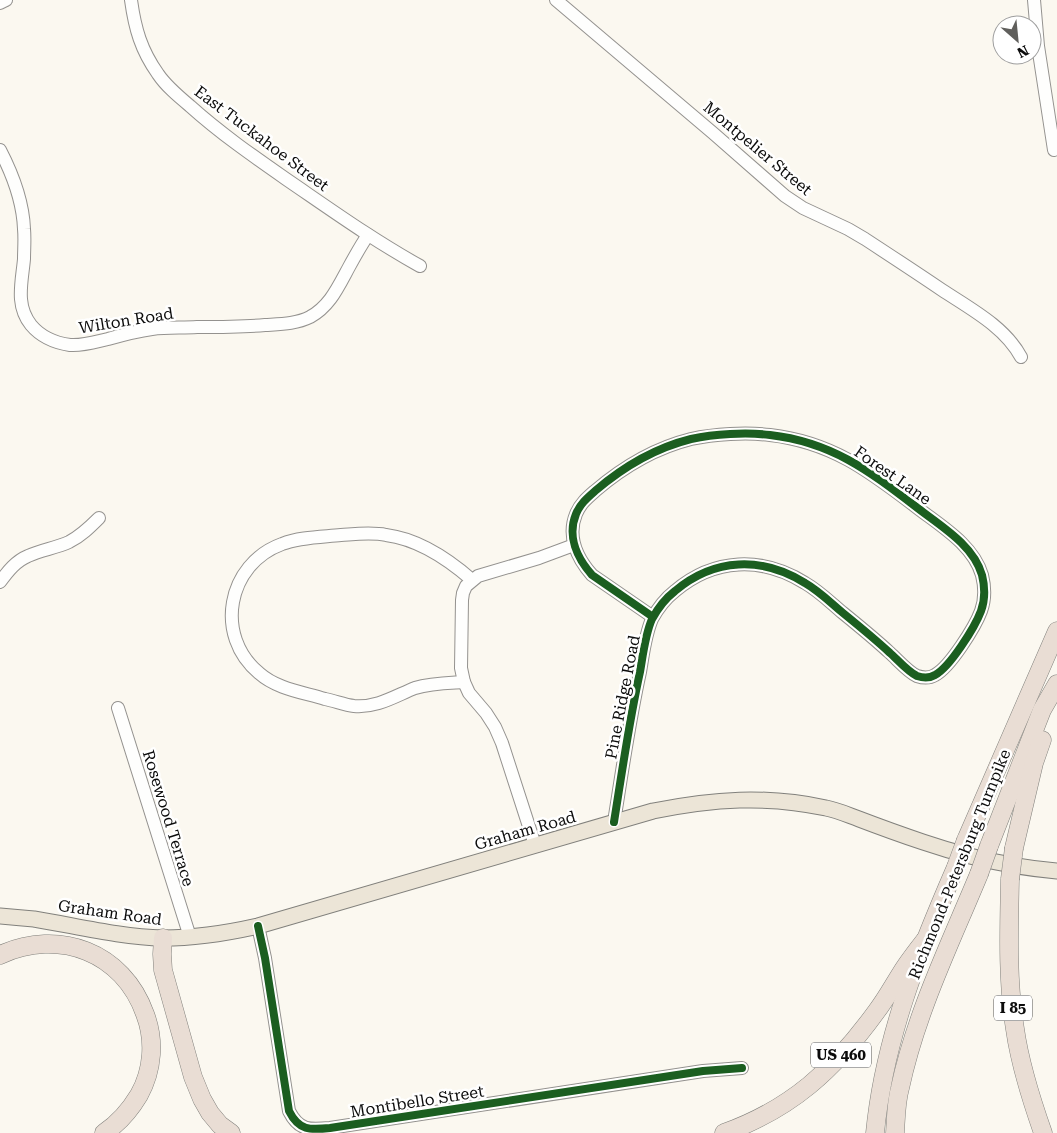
<svg xmlns="http://www.w3.org/2000/svg" width="1057" height="1133" font-family="'Roboto Serif',serif">
<style>
.lines{fill:none;stroke-linecap:round;stroke-linejoin:round}
.minor-casing{stroke:#94928f;stroke-width:14}
.major-casing{stroke:#81807c;stroke-width:17}
.highway-casing{stroke:#81807c;stroke-width:19}
.minor{stroke:#fefefd;stroke-width:12}
.major{stroke:#ece5d7;stroke-width:15}
.highway{stroke:#e9ddd4;stroke-width:18}
.highway-bridge-casing{stroke:#81807c;stroke-width:19;stroke-linecap:butt}
.highway-bridge{stroke:#e9ddd4;stroke-width:18}
.cycleway-casing{stroke:#fff;stroke-width:11}
.cycleway{stroke:#1b5e20;stroke-width:8}
.labels{text-anchor:middle;stroke-width:5;stroke-linejoin:round;paint-order:stroke}
.shield{fill:#fff;stroke:#555;stroke-width:1}
.shield-label{font-size:15px;font-weight:bold;fill:#0c0c0c}
.street-label{font-size:16px;fill:#0c0c0c;stroke:#fff}
</style>
<rect width="100%" height="100%" fill="#fbf8f0"/>
<g class="lines">
<g class="minor-casing">
<g id="minor">
<path d="M131 0C135 29 141 50 158 74 166 86 178 96 190 106 220 133 253 156 286 179 330 209 373 240 420 266"/>
<path d="M556 0 713 133 785 196 803 208 848 229 865 239C891 256 917 273 942 290 971 309 1005 327 1021 357"/>
<path d="M1034 0 1038 46 1054 150"/>
<path d="M0 3 6 0"/>
<path d="M0 150C13 175 23 201 24 229 25 239 24 250 24 259 22 282 15 305 31 325 41 337 56 343 70 345 83 346 95 342 108 339 122 335 137 331 152 329 167 327 182 328 197 327 220 327 243 327 265 325 280 324 296 324 310 317 330 306 338 287 349 267 355 256 361 245 368 235"/>
<path d="M0 582C8 571 16 561 28 556 41 550 56 548 69 542 81 536 90 527 99 518"/>
<path d="M464 682C448 683 431 683 415 688 395 696 377 708 354 706 345 705 335 701 325 699 302 692 277 689 259 673 214 636 227 564 282 544 300 537 322 537 341 535 356 534 372 532 386 535 418 539 448 559 472 580"/>
<path d="M118 708 190 937"/>
<path d="M614 822C622 772 629 722 640 672 643 655 645 635 652 619 658 608 666 598 675 591 714 558 762 556 805 583 819 591 831 603 843 613 859 626 875 639 890 653 897 659 908 672 917 676 923 678 930 678 935 675 950 667 975 627 981 611 985 600 985 587 982 575 973 544 939 525 915 506 868 470 831 442 770 435 746 432 714 434 691 439 655 448 623 467 595 491 587 498 580 504 576 514 567 536 577 558 592 575L653 617"/>
<path d="M535 845 502 743 495 727 486 713 469 693 464 682 461 668 462 600 463 593 466 586 478 576 539 558 574 545"/>
<path d="M258 926 265 958 289 1111C299 1131 310 1130 330 1128L703 1071 742 1068"/>
</g>
</g>
<g class="major-casing">
<path id="major" d="M0 916C11 917 23 918 34 919 77 926 120 937 163 938 196 938 227 933 258 926L653 811C713 799 766 795 826 808 837 810 848 815 859 819 880 827 902 835 923 842 967 857 1011 867 1057 871"/>
</g>
<g class="highway-casing">
<g id="highway">
<path d="M966 840 1057 631"/>
<path d="M989 846 1042 710 1057 684"/>
<path d="M1014 848 1034 763 1042 740"/>
<path d="M1010 879C1009 929 1007 979 1015 1029 1020 1065 1031 1099 1043 1133"/>
<path d="M163 938 162 954 163 970 193 1077 202 1099 210 1113 220 1125 231 1133"/>
<path d="M0 955C59 928 123 952 145 1014 155 1040 153 1070 139 1095 130 1110 119 1123 104 1133"/>
<path d="M724 1133C791 1109 834 1070 876 1012 887 998 895 982 905 967 911 958 918 949 925 940"/>
<path d="M875 1133C884 1039 919 952 956 867"/>
<path d="M895 1133C896 1118 896 1102 900 1088 916 1013 950 944 979 874"/>
</g>
</g>
<use href="#minor" class="minor"/>
<use href="#major" class="major"/>
<use href="#highway" class="highway"/>
<g class="highway-bridge-casing">
<g id="highway-bridge">
<path d="M956 867 966 840"/>
<path d="M979 874 989 846"/>
<path d="M1010 879 1014 848"/>
</g>
</g>
<use href="#highway-bridge" class="highway-bridge"/>
<g class="cycleway-casing">
<g id="cycleway">
<path d="M614 822C622 772 629 722 640 672 643 655 645 635 652 619 658 608 666 598 675 591 714 558 762 556 805 583 819 591 831 603 843 613 859 626 875 639 890 653 897 659 908 672 917 676 923 678 930 678 935 675 950 667 975 627 981 611 985 600 985 587 982 575 973 544 939 525 915 506 868 470 831 442 770 435 746 432 714 434 691 439 655 448 623 467 595 491 587 498 580 504 576 514 567 536 577 558 592 575L653 617"/>
<path d="M258 926 265 958 289 1111C299 1131 310 1130 330 1128L703 1071 742 1068"/>
</g>
</g>
<use href="#cycleway" class="cycleway"/>
</g>
<g class="labels">
<g class="shield">
<rect x="994" y="995.5" width="38" height="25" rx="4"/>
<rect x="811" y="1042.5" width="60" height="25" rx="4"/>
</g>
<g class="shield-label">
<text x="1013" y="1013">I 85</text>
<text x="841" y="1060">US 460</text>
</g>
<g class="street-label">
<text transform="translate(262 138) rotate(37)" y="6">East Tuckahoe Street</text>
<text transform="translate(758 148) rotate(40)" y="6">Montpelier Street</text>
<text transform="translate(126 320) rotate(-9)" y="6">Wilton Road</text>
<text transform="translate(893 475) rotate(35)" y="6">Forest Lane</text>
<text transform="translate(622 697) rotate(-79)" y="6">Pine Ridge Road</text>
<text transform="translate(169 818) rotate(73)" y="6">Rosewood Terrace</text>
<text transform="translate(525 830) rotate(-16)" y="6">Graham Road</text>
<text transform="translate(959 864) rotate(-68)" y="6">Richmond-Petersburg Turnpike</text>
<text transform="translate(110 912) rotate(8)" y="6">Graham Road</text>
<text transform="translate(417 1101) rotate(-9)" y="6">Montibello Street</text>
</g>
</g>
<g transform="translate(1017 40) rotate(153)"><circle r="24" fill="#ffffff" stroke="#9e9e9e"/>
<path d="M0-4L9 19L0 12L-9 19Z" fill="#605f5c"/>
<text y="-8" font-size="14" font-weight="bold" text-anchor="middle" fill="#0c0c0c">N</text>
</g>
</svg>
